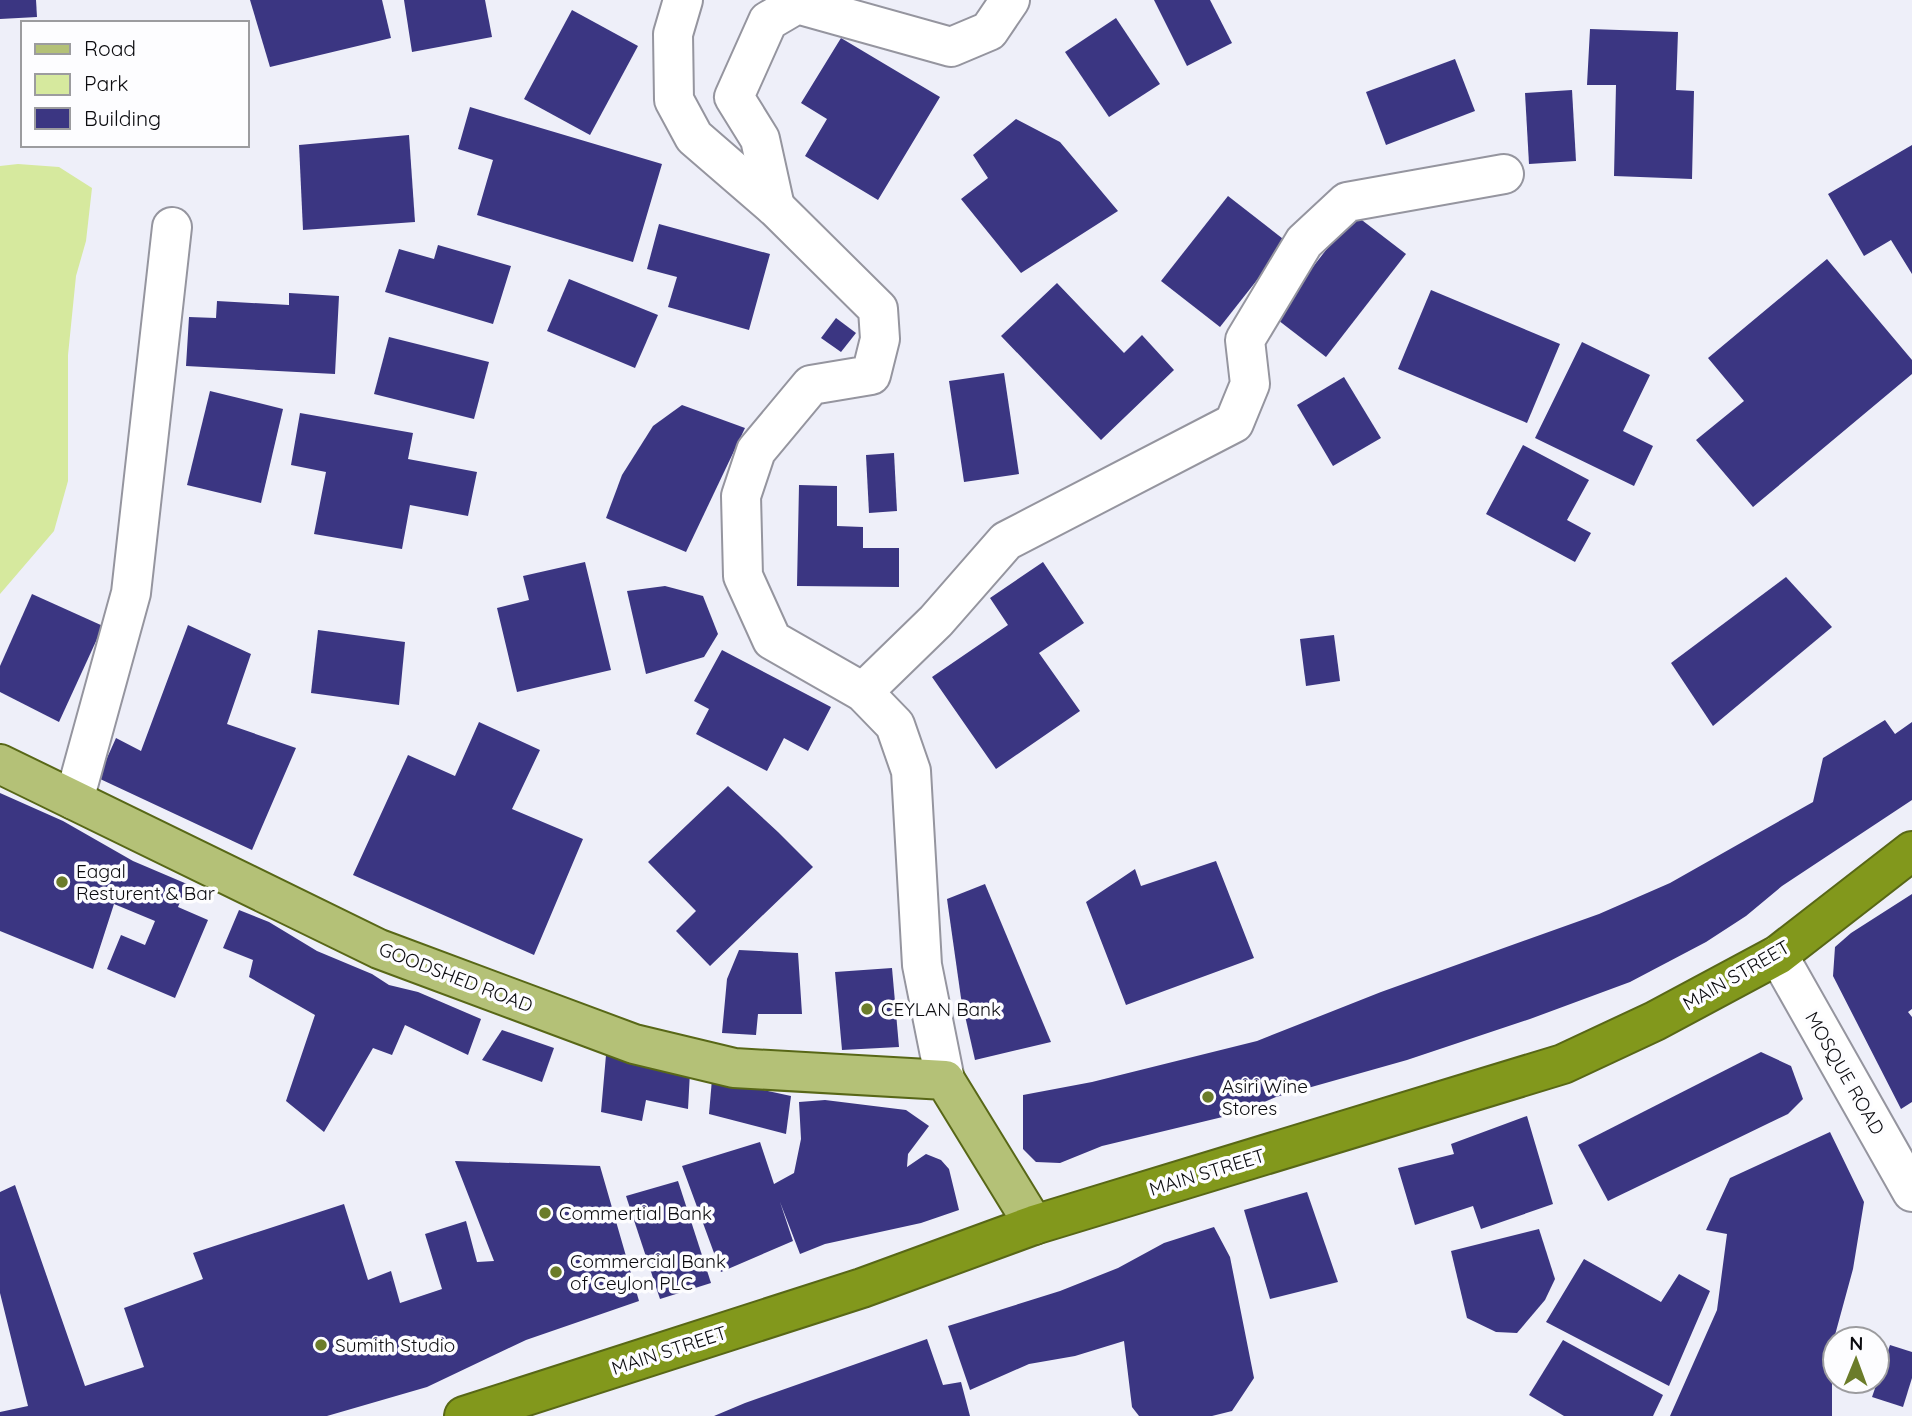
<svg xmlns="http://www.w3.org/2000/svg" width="1912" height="1416" font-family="Quicksand,sans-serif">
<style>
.green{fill:#d6e99e}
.building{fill:#3b3682}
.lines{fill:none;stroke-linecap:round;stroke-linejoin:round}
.street-casing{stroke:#95959f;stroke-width:42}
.secondary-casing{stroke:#95959f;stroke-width:42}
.primary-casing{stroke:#586717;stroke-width:42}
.highway-casing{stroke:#586717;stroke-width:42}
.street{stroke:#fff;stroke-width:38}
.secondary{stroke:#fff;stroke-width:38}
.primary{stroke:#b4c177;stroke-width:38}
.highway{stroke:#82981c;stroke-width:38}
.poi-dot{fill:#6b7c2a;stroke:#fdfdff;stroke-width:2.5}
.labels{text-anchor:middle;stroke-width:7;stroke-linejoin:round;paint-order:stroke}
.poi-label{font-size:19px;fill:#0b0b0f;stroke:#fdfdff;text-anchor:start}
.street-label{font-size:19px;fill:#0b0b0f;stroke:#fdfdff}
</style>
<rect width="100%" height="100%" fill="#eeeff9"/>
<path class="green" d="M18 164 59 167 92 188 86 241 76 276 68 355V481L54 531 0 594V166Z"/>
<g class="building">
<path d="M0 0H36L37 17 0 19Z"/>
<path d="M250 0H382L391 38 270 67Z"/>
<path d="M404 0H485L492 37 412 52Z"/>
<path d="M1154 0H1210L1232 43 1187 66Z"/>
<path d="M572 10 638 46 590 135 524 99Z"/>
<path d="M1116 18 1160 84 1109 117 1065 52Z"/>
<path d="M1590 29 1678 32 1676 90 1694 91 1692 179 1614 176 1616 85H1587Z"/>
<path d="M841 38 940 97 878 200 805 156 827 119 801 103Z"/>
<path d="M1455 59 1475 111 1386 145 1366 92Z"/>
<path d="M1572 90 1576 161 1529 164 1525 93Z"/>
<path d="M470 107 662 164 633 262 477 215 493 160 458 149Z"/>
<path d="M1016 119 1060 142 1118 211 1021 273 961 199 988 178 973 155Z"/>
<path d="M409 135 415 222 303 230 299 145Z"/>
<path d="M1912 145V274L1891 240 1864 256 1828 194Z"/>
<path d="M1228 196 1287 242 1220 327 1161 281Z"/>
<path d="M1354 214 1406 254 1326 357 1274 317Z"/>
<path d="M659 224 770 254 749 330 668 307 677 277 647 269Z"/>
<path d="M438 245 511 266 493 324 385 292 399 249 434 259Z"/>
<path d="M1827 259 1912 360V374L1753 507 1696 440 1744 401 1708 358Z"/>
<path d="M569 279 658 315 635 368 547 331Z"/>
<path d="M1057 283 1124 353 1142 335 1174 370 1101 440 1001 336Z"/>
<path d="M1431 290 1560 344 1527 423 1398 369Z"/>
<path d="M289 293 339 296 335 374 186 366 189 317 216 318 217 301 289 305Z"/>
<path d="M836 318 856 333 841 352 821 338Z"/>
<path d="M389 337 489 362 474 419 374 394Z"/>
<path d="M1582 342 1650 375 1623 431 1653 446 1634 486 1535 438Z"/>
<path d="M1004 373 1019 474 964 482 949 381Z"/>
<path d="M1344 377 1381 438 1333 466 1297 405Z"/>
<path d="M210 391 283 409 261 503 187 485Z"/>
<path d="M682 405 745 428 686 552 606 518 622 475 653 426Z"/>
<path d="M300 413 413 433 408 459 477 472 468 516 410 505 402 549 314 534 326 472 291 465Z"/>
<path d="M1523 445 1589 480 1567 520 1591 533 1575 562 1486 514Z"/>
<path d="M894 453 897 511 869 513 866 455Z"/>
<path d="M799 485 837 486V526L863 527V548H899V587L797 586Z"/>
<path d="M585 562 611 670 517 692 497 608 529 600 523 576Z"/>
<path d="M1043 562 1084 623 1039 653 1080 711 996 769 932 677 1008 625 990 598Z"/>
<path d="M1786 577 1832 627 1713 726 1671 663Z"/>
<path d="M665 586 703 596 718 634 704 657 646 674 627 591Z"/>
<path d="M32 594 103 626 59 722 0 692V666Z"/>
<path d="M188 625 251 654 227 724 296 748 252 850 98 778 116 738 141 751Z"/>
<path d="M318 630 405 642 399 705 311 693Z"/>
<path d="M1334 635 1340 681 1306 686 1300 639Z"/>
<path d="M722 650 831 707 808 751 784 738 767 771 696 734 709 709 694 701Z"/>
<path d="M1885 720 1895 734 1912 722V800L1782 886 1746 916 1706 942 1630 982 1530 1019 1407 1060 1276 1097 1235 1114 1102 1146 1060 1163 1036 1162 1023 1149V1095L1092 1082 1257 1041 1381 992 1599 914 1670 883 1813 802 1823 758Z"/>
<path d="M479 722 540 750 512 809 583 839 534 955 353 875 408 755 455 776Z"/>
<path d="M728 786 778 832 813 867 710 966 676 931 696 911 648 862Z"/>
<path d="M0 793 63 821 133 861 187 884 178 907 208 920 175 998 107 969 121 935 145 945 155 921 114 904 93 969 0 931Z"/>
<path d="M1216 861 1254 958 1126 1005 1086 902 1135 869 1141 886Z"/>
<path d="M985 884 1051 1042 975 1060 961 998 947 899Z"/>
<path d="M1912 894V1009L1908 1012 1912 1017V1102L1901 1109 1833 976 1835 947 1851 933Z"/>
<path d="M239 910 269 922 317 951 372 974 389 985 418 992 481 1019 468 1055 405 1025 392 1055 373 1048 324 1132 286 1101 315 1015 249 977 253 960 223 948Z"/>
<path d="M739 950 798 953 802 1014H758L756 1035 722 1033 727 979Z"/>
<path d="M892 968 899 1047 842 1050 835 972Z"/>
<path d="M502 1030 554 1048 542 1082 482 1060Z"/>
<path d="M1761 1052 1791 1066 1803 1099 1788 1114 1608 1201 1578 1145Z"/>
<path d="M606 1055 690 1072 688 1109 646 1100 642 1121 601 1112Z"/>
<path d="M712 1079 791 1096 786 1134 709 1114Z"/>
<path d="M825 1100 906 1110 929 1126 908 1154 907 1167 926 1154 941 1160 949 1169 959 1210 921 1223 825 1244 800 1254 780 1202 793 1241 721 1272 682 1166 760 1142 774 1184 794 1173 801 1139 799 1102Z"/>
<path d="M1527 1116 1553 1204 1481 1229 1473 1206 1415 1225 1398 1168 1454 1154 1451 1144Z"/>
<path d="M1830 1132 1864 1202 1853 1269 1832 1346V1416H1670L1717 1310 1727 1234 1706 1230 1730 1178Z"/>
<path d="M455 1161 600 1166 639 1301 526 1340 427 1387 327 1416H0V1412L28 1406 0 1293V1192L15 1185 85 1386 144 1367 124 1308 203 1279 193 1253 344 1204 368 1280 391 1271 400 1303 442 1289 425 1234 466 1221 477 1262 494 1261Z"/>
<path d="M678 1181 711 1283 660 1299 626 1196Z"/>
<path d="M1307 1192 1338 1282 1270 1299 1244 1210Z"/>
<path d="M1214 1227 1230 1257 1254 1378 1232 1411 1212 1416H1139L1132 1407 1124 1341 1075 1356 1029 1364 970 1390 948 1326 1060 1291 1118 1268 1164 1243Z"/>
<path d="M1539 1229 1555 1279 1545 1300 1517 1333 1496 1332 1467 1318 1451 1251Z"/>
<path d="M1584 1259 1661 1302 1679 1274 1710 1291 1669 1386 1546 1322Z"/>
<path d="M927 1339 943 1385 961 1382 970 1416H714L745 1403Z"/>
<path d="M1563 1340 1663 1395 1653 1416H1564L1529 1395Z"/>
<path d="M1890 1345 1912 1352V1378L1903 1407 1872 1397Z"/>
</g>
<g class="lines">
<g class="street-casing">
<g id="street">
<path d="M775 207 760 139 734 97 768 21 797 4 951 47 989 31 1010 0"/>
<path d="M863 692 936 621 1006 541 1234 423 1250 384 1245 340 1304 242 1347 202 1504 174"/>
<path d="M74 800 131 593 172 227"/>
<path d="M1778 955 1912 1192"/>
</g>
</g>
<g class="secondary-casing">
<path id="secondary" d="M683 0 673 34 674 100 694 137 775 207 878 309 880 339 871 375 811 385 756 451 741 496 743 576 772 640 863 692 895 725 911 771 922 965 945 1080"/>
</g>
<g class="primary-casing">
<path id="primary" d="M0 764 379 949 634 1044 734 1068 945 1080 1034 1225"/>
</g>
<g class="highway-casing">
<path id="highway" d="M464 1416 862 1288 1034 1225 1563 1064 1655 1021 1778 955 1912 851"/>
</g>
<use href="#street" class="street"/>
<use href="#secondary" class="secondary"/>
<use href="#primary" class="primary"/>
<use href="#highway" class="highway"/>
</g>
<g class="poi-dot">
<circle cx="62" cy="882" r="7"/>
<circle cx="867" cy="1009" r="7"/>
<circle cx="1208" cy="1097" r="7"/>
<circle cx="545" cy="1213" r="7"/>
<circle cx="556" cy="1272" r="7"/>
<circle cx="321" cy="1345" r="7"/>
</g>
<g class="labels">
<g class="poi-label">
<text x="76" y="878">Eagal<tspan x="76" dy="22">Resturent &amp; Bar</tspan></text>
<text x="881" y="1016">CEYLAN Bank</text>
<text x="1222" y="1093">Asiri Wine<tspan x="1222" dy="22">Stores</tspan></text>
<text x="559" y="1220">Commertial Bank</text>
<text x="570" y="1268">Commercial Bank<tspan x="570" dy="22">of Ceylon PLC</tspan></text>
<text x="335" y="1352">Sumith Studio</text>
</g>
<g class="street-label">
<text transform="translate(1736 975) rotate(-30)" y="7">MAIN STREET</text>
<text transform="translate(456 977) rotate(21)" y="7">GOODSHED ROAD</text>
<text transform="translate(1845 1073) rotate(60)" y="7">MOSQUE ROAD</text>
<text transform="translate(1207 1172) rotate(-17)" y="7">MAIN STREET</text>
<text transform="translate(669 1350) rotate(-18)" y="7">MAIN STREET</text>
</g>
</g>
<rect x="21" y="21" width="228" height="126" fill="#fdfdff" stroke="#9c9c9f" stroke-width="2"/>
<rect x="35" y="44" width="35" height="10" fill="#b4c177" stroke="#9c9c9f" stroke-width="2"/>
<text x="84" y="56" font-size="21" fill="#0b0b0f">Road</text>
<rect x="35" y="74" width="35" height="21" fill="#d6e99e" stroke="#9c9c9f" stroke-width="2"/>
<text x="84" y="91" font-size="21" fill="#0b0b0f">Park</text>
<rect x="35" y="108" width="35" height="21" fill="#3b3682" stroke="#9c9c9f" stroke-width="2"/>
<text x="84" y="126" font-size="21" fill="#0b0b0f">Building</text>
<g transform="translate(1856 1360) rotate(1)"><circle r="33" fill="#fdfdff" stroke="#9c9c9f" stroke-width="2"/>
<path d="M0-5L12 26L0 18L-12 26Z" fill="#6b7c2a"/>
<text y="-10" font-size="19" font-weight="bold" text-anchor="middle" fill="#0b0b0f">N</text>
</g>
</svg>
